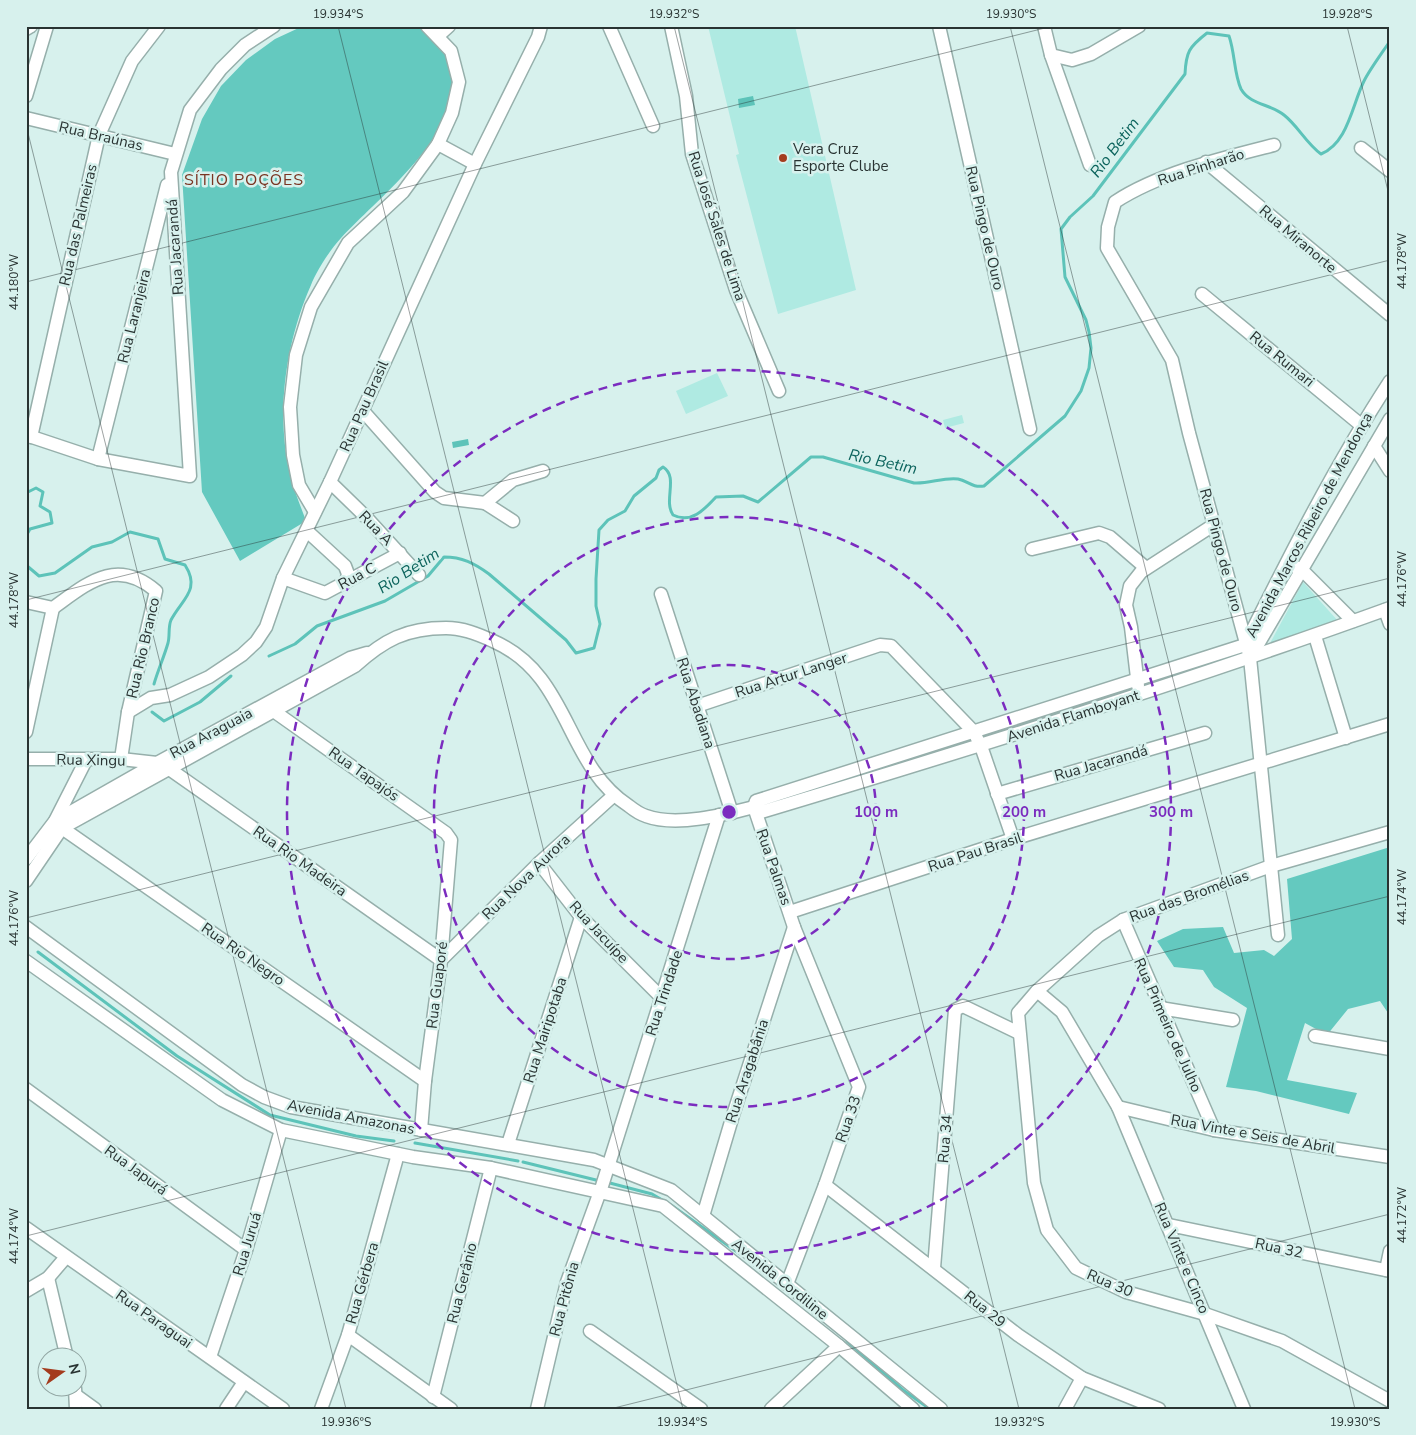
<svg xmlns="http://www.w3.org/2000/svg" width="1416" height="1435" font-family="'Nunito Sans',sans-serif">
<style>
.green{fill:#afeae2}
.forest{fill:#64c9bf}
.water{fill:#5dc3b9}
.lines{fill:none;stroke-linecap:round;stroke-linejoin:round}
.stream{stroke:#5dc3b9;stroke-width:3}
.minor-casing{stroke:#96afab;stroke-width:15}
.minor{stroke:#fff;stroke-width:12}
.ticks{fill:none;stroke:#293332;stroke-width:1;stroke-opacity:0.45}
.ring{fill:none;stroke:#7b2cbf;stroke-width:2.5;stroke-dasharray:9 6}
.poi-dot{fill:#a43c1e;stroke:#d7f1ed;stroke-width:2}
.labels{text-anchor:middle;stroke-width:5;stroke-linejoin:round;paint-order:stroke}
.street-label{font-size:15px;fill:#293332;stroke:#d7f1ed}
.poi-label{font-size:15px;fill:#293332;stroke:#d7f1ed;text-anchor:start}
.water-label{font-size:16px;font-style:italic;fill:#0d645d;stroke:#d7f1ed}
.neighbourhood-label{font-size:16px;letter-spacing:1px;fill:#793522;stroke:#d7f1ed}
.centre{fill:#7b2cbf;stroke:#d7f1ed;stroke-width:2.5}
.ring-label{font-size:15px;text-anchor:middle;font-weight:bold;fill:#7b2cbf;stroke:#d7f1ed;stroke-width:5;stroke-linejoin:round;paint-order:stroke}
.neatline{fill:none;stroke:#293332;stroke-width:2}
.ticks-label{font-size:12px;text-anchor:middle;fill:#293332}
</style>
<rect width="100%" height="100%" fill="#d7f1ed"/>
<g class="green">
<path d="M708 26H795L856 290 778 314 736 155 739 154Z"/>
<path d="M717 373 728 396 686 414 676 391Z"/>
<path d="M962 415 964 423 945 428 943 420Z"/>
<path d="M1303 582 1338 621 1269 645Z"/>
</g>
<g class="forest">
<path d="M303 26H418C516 93 388 187 341 238 330 250 317 270 311 285 285 344 275 416 291 478 295 493 301 507 306 521L240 561 202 492 182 175 202 119 221 86 246 60 275 39Z"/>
<path d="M1390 847V1016L1380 1001 1348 1009 1327 1035 1305 1023 1287 1080 1357 1093 1349 1114 1256 1091 1226 1087 1247 1008 1214 987 1203 970 1174 967 1157 941 1183 929 1223 927 1234 953 1264 950 1274 956 1292 939 1287 879Z"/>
</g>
<g class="water">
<path d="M753 96 755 105 739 108 738 99Z"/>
<path d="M468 439 469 445 453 448 452 442Z"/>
</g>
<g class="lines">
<g class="stream">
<path d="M26 493 36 488 43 492 40 506 50 512 52 523 30 529 26 536"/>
<path d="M26 565 39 576 55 573 92 547 112 542 130 532 158 539 165 559 185 565C201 590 182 599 171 620 168 627 170 636 168 643 164 657 158 670 154 684"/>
<path d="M269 656 295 644 317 626 385 601 428 576 444 557C462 557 474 563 489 574L566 640 576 653 594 648 600 624 596 606V579L599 530 608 520 625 511 634 496 656 478 659 470 663 467C679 477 663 500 673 515 691 524 704 510 716 497L743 496 758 502 811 457H823L914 483C929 484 944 477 958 479 968 481 972 488 984 486L1065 416 1081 391 1089 368 1091 348 1089 332 1086 320 1065 277 1061 229 1070 217 1093 196 1185 74C1186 52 1189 47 1207 33L1229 36C1235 53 1234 74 1241 89 1250 105 1271 104 1284 115 1298 126 1306 143 1321 154 1348 143 1352 105 1364 81 1370 69 1382 53 1390 41"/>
<path d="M152 712 164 721 200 702 231 676"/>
<path d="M38 952 177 1056 270 1115 356 1136 394 1141"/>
<path d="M415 1143 518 1161"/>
<path d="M523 1162 600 1181"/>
<path d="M606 1182 652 1194 664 1201"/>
<path d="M671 1205 740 1254"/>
<path d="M847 1341 903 1390 930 1409"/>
</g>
<g class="minor-casing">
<g id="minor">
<path d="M609 26 653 126"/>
<path d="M671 26 686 96 692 154 736 290 779 391"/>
<path d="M939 26 1030 429"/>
<path d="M1044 26 1051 55 1090 165"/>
<path d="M26 29 31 26"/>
<path d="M438 36 449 26"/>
<path d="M1051 55 1072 60 1091 54 1139 26"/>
<path d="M26 96 47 26"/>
<path d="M26 118 175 154"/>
<path d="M438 144 475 164"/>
<path d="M1274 145C1223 158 1159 173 1115 202L1108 227 1107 248 1172 360 1189 433 1250 658 1278 935"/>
<path d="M1361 148 1390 171"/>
<path d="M1206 162 1390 315"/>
<path d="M1202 294 1361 425"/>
<path d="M1390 381C1335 465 1290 555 1245 645L756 801 754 807 761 812C972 749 1183 683 1390 608"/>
<path d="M363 411 435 492 444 498 485 503 513 480 543 471"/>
<path d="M26 435 98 459 190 476 171 172 190 110 221 69 245 45 274 26"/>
<path d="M31 437 99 135 132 61 159 26"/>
<path d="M1374 446 1390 471"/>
<path d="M98 459 167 185"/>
<path d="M330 482 366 517 419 575"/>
<path d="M485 503 513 521"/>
<path d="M315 512 299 485 293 455 290 407 296 355 311 307 348 243 403 192 438 144 452 113 459 82 451 51 427 26"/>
<path d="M307 531 345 566 348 574 346 582"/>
<path d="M1032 549 1099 533 1110 537 1146 568"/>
<path d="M1295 567 1301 569 1353 621"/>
<path d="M283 578 325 593 400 553"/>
<path d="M661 594 732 813"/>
<path d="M26 602 53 608C88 583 116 557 156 591L128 712 121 759"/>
<path d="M1385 610 1390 624"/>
<path d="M1315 636 1346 738"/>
<path d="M1250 658 1390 419"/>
<path d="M1138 686 1131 627 1126 605 1130 586 1141 572 1215 524"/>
<path d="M697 706 880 645 891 646 974 732 982 749 1013 839"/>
<path d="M128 712 151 698 170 695 209 677 242 655 256 642 266 627 283 578 330 482 475 164 538 37 541 26"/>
<path d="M275 712 446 833 451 840 441 960 425 1081 421 1130"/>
<path d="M26 732 53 608"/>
<path d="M26 759H121L157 763 168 768 441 960 539 863 613 796"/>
<path d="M997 794 1205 733"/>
<path d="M55 821 157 763 350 658 367 653"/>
<path d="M62 828 425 1081"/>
<path d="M1390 832 1271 866 1123 920 1098 936 1037 991 1018 1013 1034 1183 1047 1230 1076 1268 1126 1292 1205 1314 1282 1341 1390 1401"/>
<path d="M26 859 55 821 86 760"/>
<path d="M539 863 581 917 662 998"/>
<path d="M26 881 62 828 355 666C384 640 406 628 446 628 463 628 478 634 493 641 571 675 564 764 629 806 634 810 640 814 646 816 676 827 723 815 754 807L794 927 859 1087 825 1185 787 1284"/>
<path d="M790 912 1013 839 1390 724"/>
<path d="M1123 920 1214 1130"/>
<path d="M26 927 242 1085 264 1097 291 1107 594 1160 671 1190 941 1409"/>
<path d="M26 961 222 1100 281 1130 413 1157 491 1168 663 1206 839 1346 913 1409"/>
<path d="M1037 991 1062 1012 1118 1107 1244 1409"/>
<path d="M1160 1008 1233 1020"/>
<path d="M1315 1036 1390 1049"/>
<path d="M26 1089 246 1250"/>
<path d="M1118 1107 1214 1130 1390 1157"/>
<path d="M508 1144 581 917"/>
<path d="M825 1185 1018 1335 1082 1378 1159 1409"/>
<path d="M703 1216 733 1115 794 927"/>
<path d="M1169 1225 1390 1271"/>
<path d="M26 1228 283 1409"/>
<path d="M934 1268 955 1010 963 1006 1019 1033"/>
<path d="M1386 1270 1390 1251"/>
<path d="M48 1278 67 1358"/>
<path d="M26 1291 48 1278 66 1257"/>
<path d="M590 1331 701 1409"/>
<path d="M348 1335 451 1409"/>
<path d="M210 1357 246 1250 281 1130"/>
<path d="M75 1388 76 1409"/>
<path d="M77 1396 95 1409"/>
<path d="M433 1397 491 1168"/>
<path d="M226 1409 244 1382"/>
<path d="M321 1409 348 1335 398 1154"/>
<path d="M537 1409 567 1282 602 1186 719 815"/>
<path d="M771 1409 839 1346"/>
<path d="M1065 1409 1082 1378"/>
</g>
</g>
<use href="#minor" class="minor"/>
</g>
<path class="ticks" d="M338 26 683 1409M674 26 1019 1409M1010 26 1355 1409M1347 26 1390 199M26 125 346 1409M26 282 1053 26M26 600 1390 260M26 918 1390 578M26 1236 1390 896M610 1409 1390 1214"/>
<g class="ring">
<circle cx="729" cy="812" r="147"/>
<circle cx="729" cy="812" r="295"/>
<circle cx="729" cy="812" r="442"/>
</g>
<circle class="poi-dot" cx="783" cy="158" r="5"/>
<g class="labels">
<g class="street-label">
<text transform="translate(101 136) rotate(13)" y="5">Rua Braúnas</text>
<text transform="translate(1201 167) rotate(-18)" y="5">Rua Pinharão</text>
<text transform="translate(78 225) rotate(-77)" y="5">Rua das Palmeiras</text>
<text transform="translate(717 226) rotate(72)" y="5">Rua José Sales de Lima</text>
<text transform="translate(985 228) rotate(77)" y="5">Rua Pingo de Ouro</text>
<text transform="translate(1298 239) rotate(40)" y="5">Rua Miranorte</text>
<text transform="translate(175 247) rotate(-94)" y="5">Rua Jacarandá</text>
<text transform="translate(134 316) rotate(-76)" y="5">Rua Laranjeira</text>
<text transform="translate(1282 359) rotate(39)" y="5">Rua Rumari</text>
<text transform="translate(364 406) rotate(-66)" y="5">Rua Pau Brasil</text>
<text transform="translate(1309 525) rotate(-62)" y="5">Avenida Marcos Ribeiro de Mendonça</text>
<text transform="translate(376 528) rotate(46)" y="5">Rua A</text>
<text transform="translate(1221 550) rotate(75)" y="5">Rua Pingo de Ouro</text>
<text transform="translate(357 576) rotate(-28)" y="5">Rua C</text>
<text transform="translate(143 648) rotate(-77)" y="5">Rua Rio Branco</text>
<text transform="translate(791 675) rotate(-18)" y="5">Rua Artur Langer</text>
<text transform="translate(696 703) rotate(72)" y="5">Rua Abadiana</text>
<text transform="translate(1073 716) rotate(-18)" y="5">Avenida Flamboyant</text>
<text transform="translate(211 733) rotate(-28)" y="5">Rua Araguaia</text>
<text transform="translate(91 760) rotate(1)" y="5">Rua Xingu</text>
<text transform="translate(1101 763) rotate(-16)" y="5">Rua Jacarandá</text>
<text transform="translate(364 774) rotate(35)" y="5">Rua Tapajós</text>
<text transform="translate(975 852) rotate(-18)" y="5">Rua Pau Brasil</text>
<text transform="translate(300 861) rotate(35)" y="5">Rua Rio Madeira</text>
<text transform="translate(774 867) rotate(71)" y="5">Rua Palmas</text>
<text transform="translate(526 877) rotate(-44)" y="5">Rua Nova Aurora</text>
<text transform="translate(1189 896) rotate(-20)" y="5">Rua das Bromélias</text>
<text transform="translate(599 932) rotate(47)" y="5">Rua Jacuípe</text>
<text transform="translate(243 954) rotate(35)" y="5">Rua Rio Negro</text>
<text transform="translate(437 985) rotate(-83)" y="5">Rua Guaporé</text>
<text transform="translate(664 993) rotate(-72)" y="5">Rua Trindade</text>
<text transform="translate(1168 1025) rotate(66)" y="5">Rua Primeiro de Julho</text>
<text transform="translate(545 1030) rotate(-72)" y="5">Rua Mairipotaba</text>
<text transform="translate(747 1071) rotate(-72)" y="5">Rua Aragabânia</text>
<text transform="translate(351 1117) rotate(11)" y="5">Avenida Amazonas</text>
<text transform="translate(848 1119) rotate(-71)" y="5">Rua 33</text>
<text transform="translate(1253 1134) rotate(10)" y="5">Rua Vinte e Seis de Abril</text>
<text transform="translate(945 1139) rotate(-85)" y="5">Rua 34</text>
<text transform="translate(136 1170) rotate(36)" y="5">Rua Japurá</text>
<text transform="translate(247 1244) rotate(-73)" y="5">Rua Juruá</text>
<text transform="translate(1279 1248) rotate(12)" y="5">Rua 32</text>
<text transform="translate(1182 1258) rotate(67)" y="5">Rua Vinte e Cinco</text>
<text transform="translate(780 1279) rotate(39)" y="5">Avenida Cordiline</text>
<text transform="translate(362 1283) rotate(-74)" y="5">Rua Gérbera</text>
<text transform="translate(462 1283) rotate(-76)" y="5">Rua Gerânio</text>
<text transform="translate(1110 1283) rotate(23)" y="5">Rua 30</text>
<text transform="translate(564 1299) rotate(-75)" y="5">Rua Pitônia</text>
<text transform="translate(985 1309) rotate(39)" y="5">Rua 29</text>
<text transform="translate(154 1319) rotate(35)" y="5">Rua Paraguai</text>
</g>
<g class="poi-label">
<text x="793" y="154">Vera Cruz<tspan x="793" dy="17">Esporte Clube</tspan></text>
</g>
<g class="water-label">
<text transform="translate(1114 147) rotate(-53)" y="6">Rio Betim</text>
<text transform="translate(883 461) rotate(12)" y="6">Rio Betim</text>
<text transform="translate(408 570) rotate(-33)" y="6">Rio Betim</text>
</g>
<g class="neighbourhood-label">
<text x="244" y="185">SÍTIO POÇÕES</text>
</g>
</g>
<circle cx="729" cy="812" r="8" class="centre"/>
<g class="ring-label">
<text x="876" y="817">100 m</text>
<text x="1024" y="817">200 m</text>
<text x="1171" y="817">300 m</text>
</g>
<rect width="1416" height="1435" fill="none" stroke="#d7f1ed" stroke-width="55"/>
<g transform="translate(62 1372) rotate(76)"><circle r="24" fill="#d7f1ed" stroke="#91a5a2"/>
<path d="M0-4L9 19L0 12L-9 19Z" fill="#a43c1e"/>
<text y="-8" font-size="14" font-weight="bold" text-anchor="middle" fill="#293332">N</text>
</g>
<rect x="28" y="28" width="1360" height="1380" class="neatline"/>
<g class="ticks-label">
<text x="338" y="18">19.934°S</text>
<text x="674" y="18">19.932°S</text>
<text x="1011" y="18">19.930°S</text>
<text x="1347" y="18">19.928°S</text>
<text transform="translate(1402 261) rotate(-90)" y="4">44.178°W</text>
<text transform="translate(14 282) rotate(-90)" y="4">44.180°W</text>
<text transform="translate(1402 579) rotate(-90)" y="4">44.176°W</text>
<text transform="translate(14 600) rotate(-90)" y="4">44.178°W</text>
<text transform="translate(1402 897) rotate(-90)" y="4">44.174°W</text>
<text transform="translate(14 918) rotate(-90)" y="4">44.176°W</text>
<text transform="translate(1402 1215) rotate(-90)" y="4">44.172°W</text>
<text transform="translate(14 1236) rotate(-90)" y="4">44.174°W</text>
<text x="346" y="1426">19.936°S</text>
<text x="682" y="1426">19.934°S</text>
<text x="1019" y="1426">19.932°S</text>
<text x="1355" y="1426">19.930°S</text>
</g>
</svg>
